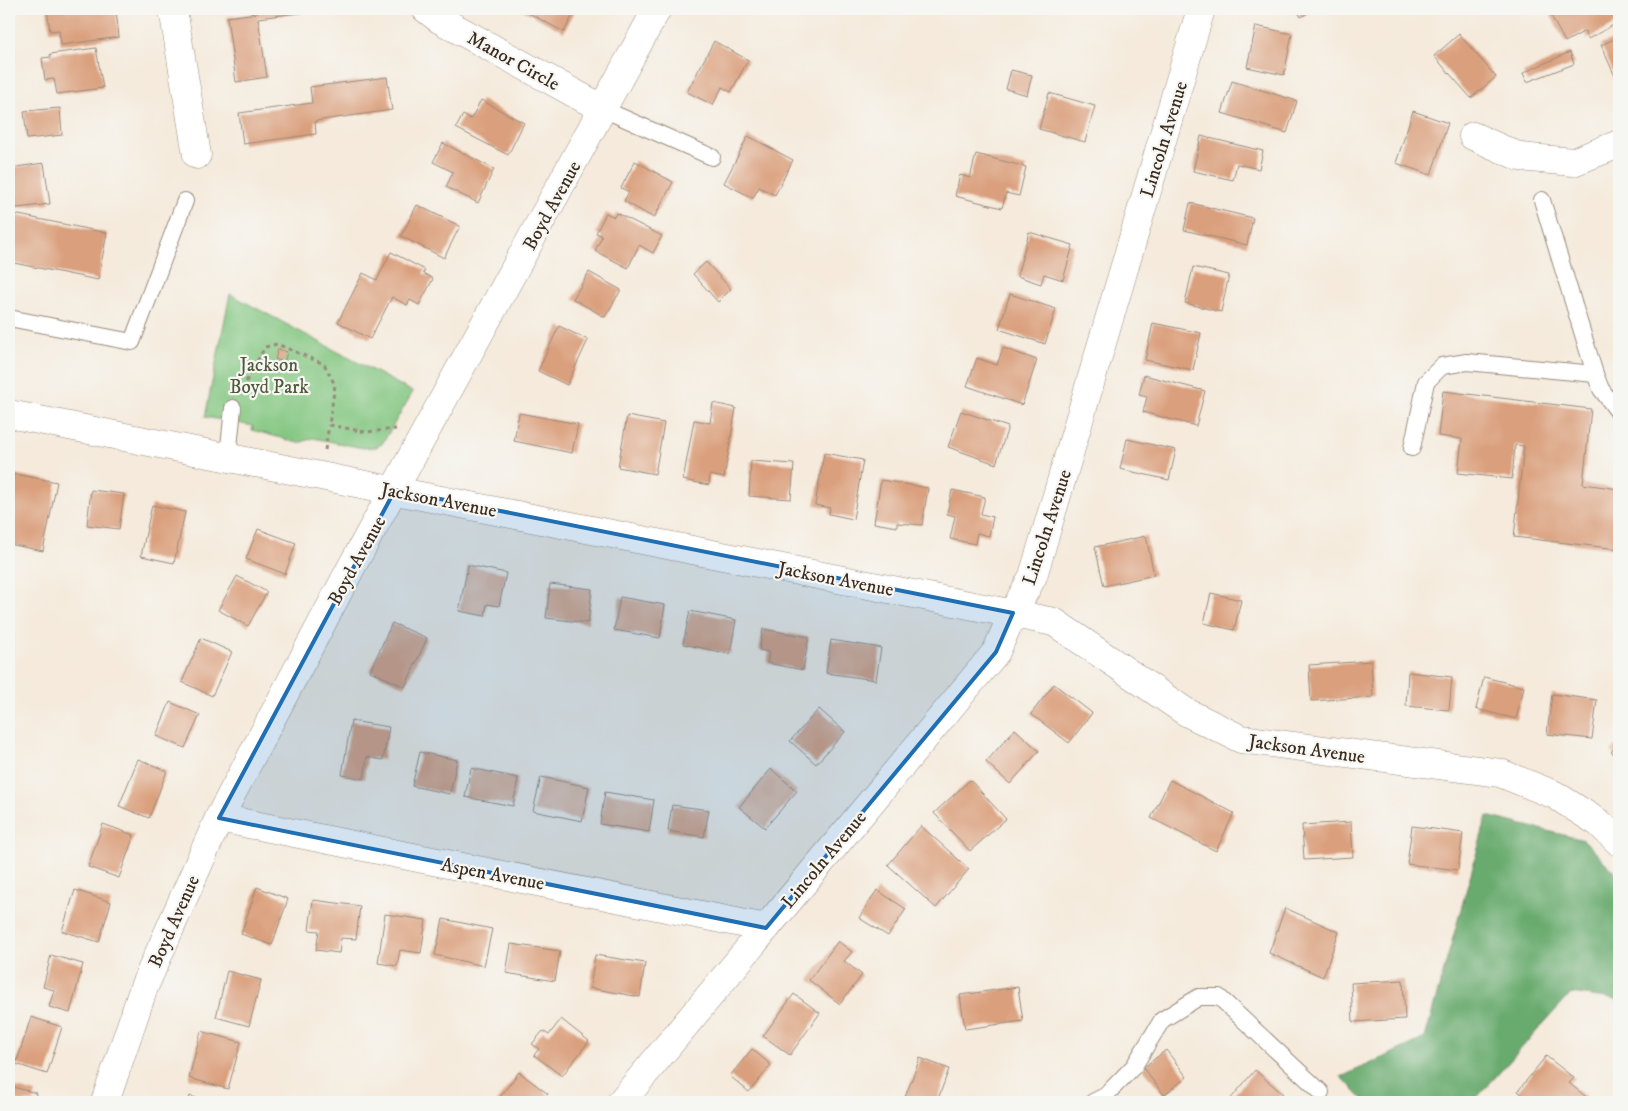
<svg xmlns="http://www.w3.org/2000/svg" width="1628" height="1111" font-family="'IM FELL DW Pica',serif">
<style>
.green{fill:#82c680;stroke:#5e784f}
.forest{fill:#69ab6e;stroke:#526a46}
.building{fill:#da9f7b}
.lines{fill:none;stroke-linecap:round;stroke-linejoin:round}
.service-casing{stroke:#988a7c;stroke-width:18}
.minor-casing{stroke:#988a7c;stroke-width:29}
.path{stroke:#988a7c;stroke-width:3;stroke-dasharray:4 4;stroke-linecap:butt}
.service{stroke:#fff;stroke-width:16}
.minor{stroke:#fff;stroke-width:28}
.marked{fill:#1f6fb2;fill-opacity:0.2;stroke:#1f6fb2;stroke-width:4;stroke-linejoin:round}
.labels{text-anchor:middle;stroke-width:4.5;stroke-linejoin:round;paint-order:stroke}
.street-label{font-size:19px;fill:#3b2a1e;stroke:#f6f6f2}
.park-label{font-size:19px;fill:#50593b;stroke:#f6f6f2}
</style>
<rect width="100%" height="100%" fill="#f6f6f2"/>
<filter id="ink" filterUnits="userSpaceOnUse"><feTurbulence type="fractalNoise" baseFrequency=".02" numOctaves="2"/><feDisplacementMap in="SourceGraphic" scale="10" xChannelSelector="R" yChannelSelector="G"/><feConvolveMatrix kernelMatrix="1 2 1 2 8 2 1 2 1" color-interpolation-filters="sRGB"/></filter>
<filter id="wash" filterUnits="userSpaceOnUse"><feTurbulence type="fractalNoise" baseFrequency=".0096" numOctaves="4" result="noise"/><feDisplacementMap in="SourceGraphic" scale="20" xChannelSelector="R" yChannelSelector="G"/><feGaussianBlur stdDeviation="1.12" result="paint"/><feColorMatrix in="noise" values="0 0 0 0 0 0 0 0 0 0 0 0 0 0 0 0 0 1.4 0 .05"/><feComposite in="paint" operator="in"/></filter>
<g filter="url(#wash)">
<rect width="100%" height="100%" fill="#f5eadb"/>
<path class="green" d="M230 294 413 392 382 444 376 447 363 448 313 438 299 443 252 430 253 426 205 417Z"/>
<path class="forest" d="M1487 816 1584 840 1619 877V1000L1571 993 1473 1102H1366L1341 1077 1425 1038Z"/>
<g id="blocks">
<g class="building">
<path d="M56 9H102L103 11 116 10 119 37 61 45 59 30 50 31 47 10Z"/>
<path d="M257 9 323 10 258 18 267 77 236 82 227 17 257 13Z"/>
<path d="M521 9H576L564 32Z"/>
<path d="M1296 9H1314L1301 17Z"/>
<path d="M1559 9H1619V22L1588 39 1585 31 1565 42 1550 14Z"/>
<path d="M1256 26 1292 34 1284 75 1247 67Z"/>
<path d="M1459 34 1496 77 1471 98 1434 56Z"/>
<path d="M1619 37V82L1618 83 1601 45Z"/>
<path d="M714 41 748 60 731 92 722 87 713 105 687 92Z"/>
<path d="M96 48 103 88 57 94 54 79 45 80 42 58 51 57 50 54Z"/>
<path d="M1570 52 1574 64 1527 82 1523 73Z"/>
<path d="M1011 70 1032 75 1027 95 1006 89Z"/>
<path d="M387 77 392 110 315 121 316 134 243 144 239 113 312 103 310 87Z"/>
<path d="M1232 81 1297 101 1287 133 1222 113Z"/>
<path d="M1049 93 1095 106 1085 142 1039 129Z"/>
<path d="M481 100 524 123 508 155 456 128 463 115 471 119Z"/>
<path d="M60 108 62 135 27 139 24 111Z"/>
<path d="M1413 111 1448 123 1431 175 1396 163Z"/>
<path d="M748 136 793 160 775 195 759 187 753 198 724 183Z"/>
<path d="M1201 136 1263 151 1259 169 1237 164 1233 180 1193 171Z"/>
<path d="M443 143 494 169 478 203 446 187 453 172 433 162Z"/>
<path d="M976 154 1026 167 1019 196 1006 193 1002 208 955 196 960 175 970 178Z"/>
<path d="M635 161 673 182 654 218 624 201 629 192 621 188Z"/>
<path d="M44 163 50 204 9 209V168Z"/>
<path d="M1190 203 1253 218 1247 245 1184 230Z"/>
<path d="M417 205 460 226 444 258 401 236Z"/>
<path d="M9 213 107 233 98 280 9 262Z"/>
<path d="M606 213 614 217 617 213 662 236 653 253 639 245 628 268 595 251 602 236 596 233Z"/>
<path d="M1029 232 1073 245 1063 280 1044 274 1041 284 1017 276Z"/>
<path d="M391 252 425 270 423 273 433 279 419 305 410 300 407 305 392 297 370 339 338 322 363 273 377 280Z"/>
<path d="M706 262 731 289 718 302 693 274Z"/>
<path d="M1193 267 1229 275 1221 312 1185 303Z"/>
<path d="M589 272 621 290 605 317 573 299Z"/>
<path d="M1010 294 1056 309 1045 344 999 329Z"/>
<path d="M1153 323 1201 333 1193 370 1145 360Z"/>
<path d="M559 326 588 340 567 385 538 371Z"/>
<path d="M1003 348 1037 360 1022 405 967 386 977 358 997 365Z"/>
<path d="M278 349 287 352 284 362 275 359Z"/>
<path d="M1144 375 1205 391 1196 426 1143 412 1147 397 1139 395Z"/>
<path d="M1443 391 1591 409 1583 484 1619 489V549L1514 537 1524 446 1515 445 1512 479 1458 473 1462 439 1438 436Z"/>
<path d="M713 403 736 408 724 478 710 475 709 485 683 480 694 420 710 423Z"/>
<path d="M961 411 1008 427 996 464 948 447Z"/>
<path d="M519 413 578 424 572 453 514 441Z"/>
<path d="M627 416 664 423 655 474 618 467Z"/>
<path d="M1127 439 1176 450 1169 480 1120 469Z"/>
<path d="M824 453 863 460 853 519 829 514 830 508 815 505Z"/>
<path d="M751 461 794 464 791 499 749 496Z"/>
<path d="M14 474 57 482 43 551 9 544V501Z"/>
<path d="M881 480 928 488 922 525 897 523V527L874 523Z"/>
<path d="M91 490 124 494 119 529 87 525Z"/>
<path d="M952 490 985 497 981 514 993 517 989 536 977 533 975 544 950 539 955 516 947 514Z"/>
<path d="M152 505 185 512 174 563 141 556Z"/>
<path d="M258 529 296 543 285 574 246 559Z"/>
<path d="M1146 536 1154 575 1104 586 1095 547Z"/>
<path d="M468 565 506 573 499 606 487 604 485 616 459 611Z"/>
<path d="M237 576 267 592 248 626 218 610Z"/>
<path d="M550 584 592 589 588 623 546 618Z"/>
<path d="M1211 593 1241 600 1234 630 1204 623Z"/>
<path d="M620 597 665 605 660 638 614 630Z"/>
<path d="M690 611 736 620 730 654 683 644Z"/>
<path d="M392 623 427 638 405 687 370 671Z"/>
<path d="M763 629 809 637 803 670 767 663 769 652 759 650Z"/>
<path d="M201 638 232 652 212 696 182 682Z"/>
<path d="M831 640 881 648 876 680 826 673Z"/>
<path d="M1371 661 1373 697 1311 701 1309 665Z"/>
<path d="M1408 672 1452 677 1449 710 1406 706Z"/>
<path d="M1484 677 1524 687 1516 719 1476 709Z"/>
<path d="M1054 684 1092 713 1069 743 1031 714Z"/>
<path d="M1552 694 1597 700 1592 739 1547 734Z"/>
<path d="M170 702 200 715 185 748 156 736Z"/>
<path d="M819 709 845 732 816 764 790 741Z"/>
<path d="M351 721 389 727 383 760 367 757 364 779 342 775Z"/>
<path d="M1015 729 1039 751 1010 784 986 762Z"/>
<path d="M1619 742V758L1611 752Z"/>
<path d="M420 752 457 760 450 794 412 786Z"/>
<path d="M138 759 167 771 149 818 119 806Z"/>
<path d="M471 768 518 778 513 806 465 797Z"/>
<path d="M771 769 797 791 765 828 739 807Z"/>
<path d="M541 777 589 787 582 821 533 811Z"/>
<path d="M970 780 1006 819 970 851 934 813Z"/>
<path d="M1170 780 1234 813 1216 851 1151 818Z"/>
<path d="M605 792 654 800 649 832 600 824Z"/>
<path d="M672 805 709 810 704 837 668 831Z"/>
<path d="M1351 822 1353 857 1304 860 1302 825Z"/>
<path d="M103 824 134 835 119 878 88 867Z"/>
<path d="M921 826 969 869 936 908 888 865Z"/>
<path d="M1412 826 1463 833 1458 870 1407 864Z"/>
<path d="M257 887 288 899 272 945 241 934Z"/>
<path d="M75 890 111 902 99 942 62 931Z"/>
<path d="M877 890 906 909 888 936 859 918Z"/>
<path d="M313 900 360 906 356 939 341 938 339 953 316 950 319 931 309 930Z"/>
<path d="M1285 908 1339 932 1323 977 1269 953Z"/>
<path d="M385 914 426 920 421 953 400 950 397 966 378 963Z"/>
<path d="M443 919 492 929 484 966 435 955Z"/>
<path d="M838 941 852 952 844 961 862 975 840 1004 809 980Z"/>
<path d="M511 944 560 951 555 981 506 973Z"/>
<path d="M51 955 83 964 70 1013 49 1007 54 990 43 987Z"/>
<path d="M595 955 645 963 640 997 590 988Z"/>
<path d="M227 971 261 980 249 1026 216 1017Z"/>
<path d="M1403 980 1405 1019 1353 1022 1351 983Z"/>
<path d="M1018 987 1023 1021 965 1029 960 995Z"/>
<path d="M794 994 820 1013 790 1055 763 1036Z"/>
<path d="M31 1017 62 1027 47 1074 16 1064Z"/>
<path d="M561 1019 589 1041 562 1076 534 1055 539 1049 532 1044 543 1031 549 1035Z"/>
<path d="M201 1031 241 1042 228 1089 189 1078Z"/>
<path d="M752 1049 771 1065 749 1092 730 1076Z"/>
<path d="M1166 1050 1187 1077 1164 1095 1143 1068Z"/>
<path d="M1546 1056 1574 1078 1569 1083 1590 1100 1588 1102H1532L1518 1091Z"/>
<path d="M920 1058 949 1069 937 1102H919L905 1097Z"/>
<path d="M1255 1070 1283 1094 1276 1102H1228Z"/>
<path d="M519 1072 548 1094 541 1102H496Z"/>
<path d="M9 1086 36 1093 34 1102H9Z"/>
<path d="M190 1096 209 1102H188Z"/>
</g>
</g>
</g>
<g filter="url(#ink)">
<use href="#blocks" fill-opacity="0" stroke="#988a7c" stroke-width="1"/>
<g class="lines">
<g class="service-casing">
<g id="service">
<path d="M603 109 712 157"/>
<path d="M1542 200 1595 374 1601 389 1619 413"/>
<path d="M9 318 132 342 185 201"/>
<path d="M1412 448 1426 382 1442 366 1467 362 1595 374"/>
<path d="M228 457 233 408"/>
<path d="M1093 1102 1105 1096 1134 1066 1162 1020 1199 997H1219L1321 1092"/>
</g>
</g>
<g class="minor-casing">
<g id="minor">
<path d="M173 9 197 155"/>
<path d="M426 9 439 19 603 109"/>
<path d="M1473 136 1520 157 1573 162 1619 144"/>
<path d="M9 414 1054 622 1186 712 1241 739 1500 773 1555 795 1599 823 1619 842"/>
<path d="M219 818 766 928"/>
<path d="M105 1102 144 987 219 818 352 566 657 9"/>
<path d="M621 1102 996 652 1013 613 1033 576 1201 9"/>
</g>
</g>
<g class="path">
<path d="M242 389 265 347 277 344 324 364 335 385 329 425 366 432 396 429"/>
<path d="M325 450 329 425"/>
</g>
<use href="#service" class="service"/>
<use href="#minor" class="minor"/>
</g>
</g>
<path class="marked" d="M395 490 1013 613 996 652 766 928 219 818Z"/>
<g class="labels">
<g class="street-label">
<text transform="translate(514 60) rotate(29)" y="7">Manor Circle</text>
<text transform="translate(1163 139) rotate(-73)" y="7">Lincoln Avenue</text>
<text transform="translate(551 205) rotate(-61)" y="7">Boyd Avenue</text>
<text transform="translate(439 499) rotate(11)" y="7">Jackson Avenue</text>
<text transform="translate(1046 527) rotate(-72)" y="7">Lincoln Avenue</text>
<text transform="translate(356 560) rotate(-61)" y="7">Boyd Avenue</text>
<text transform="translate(836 578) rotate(11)" y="7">Jackson Avenue</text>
<text transform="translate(1307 748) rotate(8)" y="7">Jackson Avenue</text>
<text transform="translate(823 859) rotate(-50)" y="7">Lincoln Avenue</text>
<text transform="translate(493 873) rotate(11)" y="7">Aspen Avenue</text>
<text transform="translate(173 921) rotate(-66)" y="7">Boyd Avenue</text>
</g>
<g class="park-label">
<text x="269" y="371">Jackson<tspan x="269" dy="22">Boyd Park</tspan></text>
</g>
</g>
<rect width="1628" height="1111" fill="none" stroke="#f6f6f2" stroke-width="30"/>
</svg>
